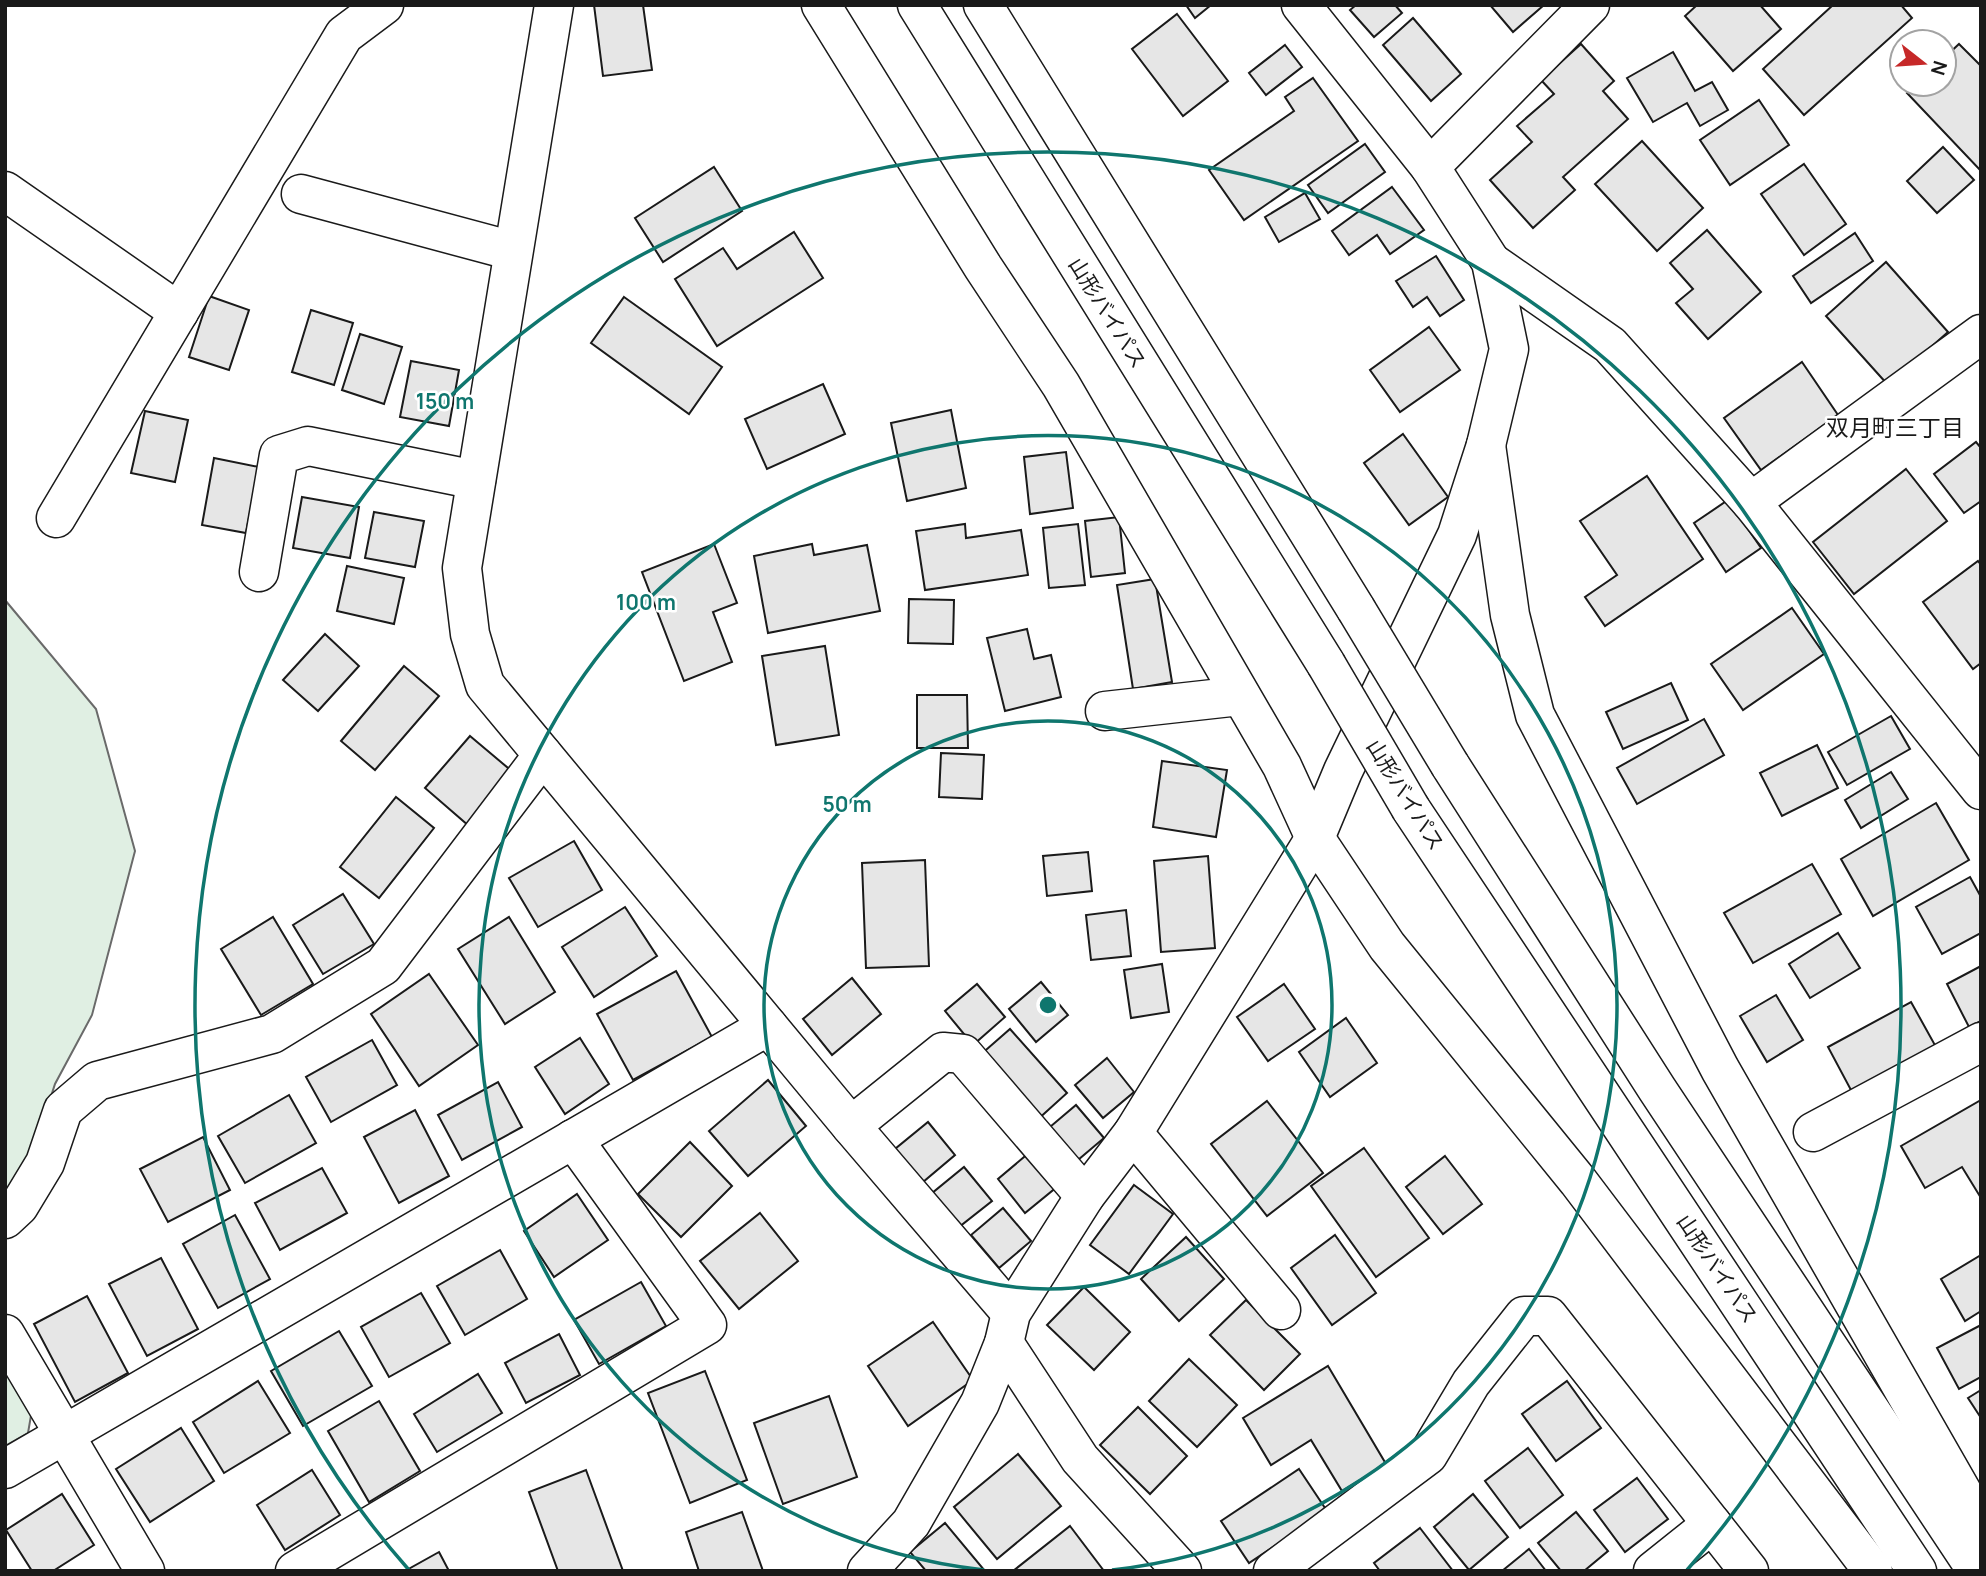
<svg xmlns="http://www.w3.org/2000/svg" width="1986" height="1576" font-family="Manrope,'Noto Sans JP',sans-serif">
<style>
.green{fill:#e0efe3;stroke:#6a6a6a;stroke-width:2}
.building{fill:#e6e6e6;stroke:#1a1a1a;stroke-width:2}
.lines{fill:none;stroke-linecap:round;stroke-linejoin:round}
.minor-casing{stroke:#1a1a1a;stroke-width:41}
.highway-casing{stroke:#1a1a1a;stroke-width:41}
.minor{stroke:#fff;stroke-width:38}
.highway{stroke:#fff;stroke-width:38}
.highway-bridge-casing{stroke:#1a1a1a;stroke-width:41;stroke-linecap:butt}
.highway-bridge{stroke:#fff;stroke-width:38}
.ring{fill:none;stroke:#0f766e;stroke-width:3.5}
.labels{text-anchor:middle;stroke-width:5;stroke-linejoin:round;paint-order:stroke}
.street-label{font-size:21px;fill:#1a1a1a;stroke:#fff}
.neighbourhood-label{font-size:23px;fill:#1a1a1a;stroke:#fff}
.centre{fill:#0f766e;stroke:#fff;stroke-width:3.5}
.ring-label{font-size:21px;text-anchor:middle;font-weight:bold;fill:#0f766e;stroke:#fff;stroke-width:5;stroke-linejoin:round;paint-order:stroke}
</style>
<rect width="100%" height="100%" fill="#fff"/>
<g class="green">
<path d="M5 600 96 709 135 851 92 1015 55 1084 36 1143 5 1200Z"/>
<path d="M5 1358 33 1404 28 1433 5 1446Z"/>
</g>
<g class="building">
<path d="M594 5H643L652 70 603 76Z"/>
<path d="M1186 5H1211L1195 18Z"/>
<path d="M1356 5H1395L1402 13 1374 37 1350 10Z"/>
<path d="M1490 5H1544L1513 32Z"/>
<path d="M1697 5H1760L1781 29 1733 71 1685 16Z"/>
<path d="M1833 5H1901L1912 18 1804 115 1763 69Z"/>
<path d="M1177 14 1228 81 1183 116 1132 49Z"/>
<path d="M1413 18 1461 74 1431 101 1383 45Z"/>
<path d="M1581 44 1614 81 1603 91 1628 119 1563 177 1575 190 1533 228 1490 180 1532 142 1517 126 1554 94 1541 80Z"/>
<path d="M1959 44 1981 66V171L1907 93 1917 84H1944V58Z"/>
<path d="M1285 45 1302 67 1266 95 1249 73Z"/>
<path d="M1673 52 1695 91 1712 82 1728 110 1700 126 1687 103 1653 122 1627 78Z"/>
<path d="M1313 78 1358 141 1244 220 1209 170 1294 111 1285 97Z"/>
<path d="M1759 100 1789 145 1730 185 1700 140Z"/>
<path d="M1642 141 1703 208 1657 251 1595 184Z"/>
<path d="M1365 144 1385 172 1328 213 1308 185Z"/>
<path d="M1943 147 1974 180 1937 213 1907 181Z"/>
<path d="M1804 164 1846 224 1804 255 1761 194Z"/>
<path d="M714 167 742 211 663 262 635 218Z"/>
<path d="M1392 187 1424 230 1390 254 1377 235 1349 255 1332 231Z"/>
<path d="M1305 193 1320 219 1279 242 1265 217Z"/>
<path d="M1707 230 1761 292 1708 339 1676 303 1693 289 1670 263Z"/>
<path d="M794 232 823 278 717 346 675 279 723 248 737 269Z"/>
<path d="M1855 233 1873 261 1811 303 1793 276Z"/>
<path d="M1436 256 1464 300 1440 316 1427 297 1413 307 1396 281Z"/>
<path d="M1886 262 1948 332 1888 385 1826 316Z"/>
<path d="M209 296 249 310 229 370 189 357Z"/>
<path d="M624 297 722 367 689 414 591 343Z"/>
<path d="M311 310 353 323 334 385 292 372Z"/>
<path d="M1429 327 1460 370 1400 412 1370 370Z"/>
<path d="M360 334 402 347 384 404 342 390Z"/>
<path d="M411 361 459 370 449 426 400 417Z"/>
<path d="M1802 362 1838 415 1761 470 1724 418Z"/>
<path d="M823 384 845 434 767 469 745 419Z"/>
<path d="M951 410 966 488 907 501 891 423Z"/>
<path d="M145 411 188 420 175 482 131 473Z"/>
<path d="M1403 434 1448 497 1409 525 1364 463Z"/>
<path d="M1976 442 1981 448V501L1964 513 1934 474Z"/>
<path d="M1066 452 1073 508 1030 514 1024 457Z"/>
<path d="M214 458 259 467 246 533 202 525Z"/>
<path d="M1906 469 1947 521 1854 594 1813 542Z"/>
<path d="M1647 476 1703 559 1605 626 1585 597 1617 575 1580 521Z"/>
<path d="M302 497 359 507 350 558 293 548Z"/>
<path d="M1728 500 1761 548 1726 572 1694 523Z"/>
<path d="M374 512 424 521 415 567 365 558Z"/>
<path d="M1119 517 1125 573 1091 577 1085 521Z"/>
<path d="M965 524 966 538 1021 530 1028 575 925 590 916 531Z"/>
<path d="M1078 524 1085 585 1049 588 1043 528Z"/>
<path d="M714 544 737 603 713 612 732 662 684 681 642 572Z"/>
<path d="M812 544 814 555 867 545 880 611 768 633 754 556Z"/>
<path d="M1978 561 1981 565V663L1973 669 1923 602Z"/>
<path d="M347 566 404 578 394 624 337 611Z"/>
<path d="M1155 579 1172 682 1133 689 1117 585Z"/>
<path d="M909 599 954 600 953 644 908 643Z"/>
<path d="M1792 608 1824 654 1743 710 1711 664Z"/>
<path d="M1027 629 1034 659 1051 655 1061 697 1005 711 987 638Z"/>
<path d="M325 634 359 666 318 711 283 680Z"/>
<path d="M825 646 839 735 776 745 762 656Z"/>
<path d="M404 666 439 696 375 770 341 741Z"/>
<path d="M1671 683 1688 720 1623 749 1606 712Z"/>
<path d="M917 695H967L968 748H917Z"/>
<path d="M1891 716 1910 749 1847 785 1828 752Z"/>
<path d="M1704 719 1724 755 1637 804 1617 768Z"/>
<path d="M470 736 514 773 469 826 425 788Z"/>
<path d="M1817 745 1838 788 1782 816 1760 773Z"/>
<path d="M941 753 984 755 982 799 939 797Z"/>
<path d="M1162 761 1227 770 1216 837 1153 827Z"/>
<path d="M1891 772 1908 799 1861 828 1845 800Z"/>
<path d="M396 797 434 828 379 898 340 867Z"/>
<path d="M1936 803 1969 860 1873 916 1841 859Z"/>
<path d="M574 841 602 890 538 927 509 878Z"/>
<path d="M1088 852 1092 891 1047 896 1043 856Z"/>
<path d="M1208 856 1215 948 1161 952 1154 861Z"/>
<path d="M925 860 929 966 866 968 862 863Z"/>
<path d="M1812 864 1841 914 1753 963 1724 913Z"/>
<path d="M1970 877 1981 897V933L1942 954 1916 907Z"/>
<path d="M343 894 374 944 323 974 293 925Z"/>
<path d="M625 907 657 956 594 997 562 947Z"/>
<path d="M1126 910 1131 956 1091 960 1086 915Z"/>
<path d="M273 917 313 984 261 1015 221 949Z"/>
<path d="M509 917 555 992 505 1024 458 949Z"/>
<path d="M1838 933 1860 968 1810 998 1789 964Z"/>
<path d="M1162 964 1169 1012 1131 1018 1124 970Z"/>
<path d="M1981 966V1021L1969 1027 1947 984Z"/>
<path d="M676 971 712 1037 633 1080 597 1014Z"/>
<path d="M429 974 478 1045 419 1086 371 1014Z"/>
<path d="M852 978 881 1014 832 1055 803 1019Z"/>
<path d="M1041 982 1068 1015 1036 1042 1009 1009Z"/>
<path d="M977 984 1005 1017 973 1045 945 1011Z"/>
<path d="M1284 984 1315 1029 1268 1061 1237 1017Z"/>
<path d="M1776 995 1803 1040 1767 1062 1740 1016Z"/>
<path d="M1911 1002 1936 1047 1852 1092 1828 1047Z"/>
<path d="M1346 1018 1377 1063 1330 1097 1299 1052Z"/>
<path d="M1010 1029 1067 1093 1036 1121 979 1056Z"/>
<path d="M580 1038 609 1084 565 1114 535 1067Z"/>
<path d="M372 1040 397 1085 331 1122 306 1077Z"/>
<path d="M1107 1058 1134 1092 1103 1118 1075 1085Z"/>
<path d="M768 1080 806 1126 748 1176 709 1131Z"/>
<path d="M498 1082 522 1127 462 1160 438 1115Z"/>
<path d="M289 1095 316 1143 245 1183 218 1136Z"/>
<path d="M1981 1100V1198L1962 1167 1925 1188 1901 1146Z"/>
<path d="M1267 1101 1323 1173 1267 1216 1211 1144Z"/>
<path d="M1076 1105 1104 1138 1072 1165 1044 1132Z"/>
<path d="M415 1110 449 1176 399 1203 364 1137Z"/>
<path d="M928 1122 955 1155 923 1182 895 1149Z"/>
<path d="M203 1137 230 1190 168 1222 140 1169Z"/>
<path d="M690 1142 732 1186 681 1237 638 1194Z"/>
<path d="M1364 1148 1429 1238 1376 1277 1311 1186Z"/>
<path d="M1030 1152 1058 1186 1025 1213 998 1179Z"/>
<path d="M1445 1156 1482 1204 1443 1234 1406 1187Z"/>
<path d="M964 1167 992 1201 959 1227 931 1194Z"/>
<path d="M322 1168 347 1213 280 1250 255 1203Z"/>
<path d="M1134 1185 1173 1214 1129 1274 1090 1245Z"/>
<path d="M577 1194 608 1240 554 1277 524 1231Z"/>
<path d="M1003 1208 1031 1241 999 1268 971 1235Z"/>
<path d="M760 1213 798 1261 739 1309 700 1261Z"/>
<path d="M235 1215 270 1279 218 1308 183 1244Z"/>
<path d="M1335 1235 1376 1293 1332 1325 1291 1268Z"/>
<path d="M1186 1237 1224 1279 1179 1321 1141 1279Z"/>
<path d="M500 1250 527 1299 465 1335 437 1286Z"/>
<path d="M1981 1255V1311L1965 1321 1941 1279Z"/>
<path d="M161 1258 198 1329 147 1356 109 1284Z"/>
<path d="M641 1282 666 1326 599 1364 574 1320Z"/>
<path d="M1084 1287 1130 1332 1094 1370 1047 1325Z"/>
<path d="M421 1293 450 1343 389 1377 361 1327Z"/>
<path d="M87 1296 128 1373 75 1402 34 1324Z"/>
<path d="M1246 1300 1300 1354 1264 1390 1210 1335Z"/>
<path d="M933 1322 973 1380 908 1426 868 1366Z"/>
<path d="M1981 1325V1377L1959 1389 1937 1348Z"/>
<path d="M339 1331 372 1386 303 1426 271 1371Z"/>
<path d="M559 1334 580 1375 526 1403 505 1363Z"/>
<path d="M1189 1359 1237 1405 1197 1447 1149 1401Z"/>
<path d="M1328 1366 1386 1464 1342 1491 1311 1440 1271 1465 1243 1418Z"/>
<path d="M705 1371 747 1480 690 1503 648 1393Z"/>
<path d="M478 1374 502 1413 437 1452 414 1414Z"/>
<path d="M258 1381 290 1433 224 1473 193 1422Z"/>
<path d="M1567 1381 1601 1428 1556 1461 1522 1414Z"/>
<path d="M1981 1390V1418L1968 1398Z"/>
<path d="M829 1396 857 1477 783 1504 754 1423Z"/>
<path d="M379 1401 420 1471 369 1502 328 1431Z"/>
<path d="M1138 1407 1187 1456 1150 1494 1100 1445Z"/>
<path d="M181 1428 214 1481 150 1522 116 1469Z"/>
<path d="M1528 1448 1563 1495 1520 1528 1485 1481Z"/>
<path d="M1018 1454 1061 1506 997 1559 954 1507Z"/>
<path d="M1299 1469 1327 1511 1249 1563 1221 1521Z"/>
<path d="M312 1470 340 1515 285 1550 257 1505Z"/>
<path d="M586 1470 623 1571H558L529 1492Z"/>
<path d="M1637 1478 1668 1519 1625 1552 1594 1510Z"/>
<path d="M62 1494 94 1545 53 1571H32L6 1530Z"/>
<path d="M1473 1494 1508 1537 1469 1570 1434 1527Z"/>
<path d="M742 1512 763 1571H699L686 1532Z"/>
<path d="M1576 1512 1608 1551 1584 1571H1561L1538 1543Z"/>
<path d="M945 1523 985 1571H926L910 1552Z"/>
<path d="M1070 1526 1104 1571H1013Z"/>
<path d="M1420 1528 1453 1571H1380L1374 1563Z"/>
<path d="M1529 1549 1546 1571H1502Z"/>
<path d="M439 1552 449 1571H405Z"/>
</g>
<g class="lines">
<g class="minor-casing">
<g id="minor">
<path d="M554 5 462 568 470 634 485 685 851 1126 1011 1313"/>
<path d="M821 5 983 267 1061 385 1282 766 1315 838"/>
<path d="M1430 167 1590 5"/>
<path d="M5 191 179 312"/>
<path d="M301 194 513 251"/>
<path d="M1491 262 1610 345 1751 502 1981 334"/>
<path d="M1751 502 1981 790"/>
<path d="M56 518 344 35 384 5"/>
<path d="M259 572 279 455 308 446 476 480"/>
<path d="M1105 711 1240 696"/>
<path d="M851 1126 943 1052 963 1054 1085 1196"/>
<path d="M1813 1132 1981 1042"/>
<path d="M1133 1133 1281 1310"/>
<path d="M5 1219 19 1206 45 1163 63 1110 97 1081 272 1034 383 966 543 755"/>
<path d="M5 1334 145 1571"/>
<path d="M1004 1343 1080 1459 1182 1571"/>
<path d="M5 1469 768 1026"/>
<path d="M295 1571 707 1325 573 1139"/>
<path d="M867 1571 911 1523 980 1403 1004 1343 1011 1313 1085 1196 1133 1133 1315 838 1343 771 1457 535 1486 445 1509 349 1491 262 1430 167 1301 5"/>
<path d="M1273 1571 1428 1455 1471 1383 1524 1316H1548L1749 1571"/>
<path d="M1653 1571 1712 1524"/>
</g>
</g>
<g class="highway-casing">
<g id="highway">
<path d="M917 5 1326 664"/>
<path d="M983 5 1356 609"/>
<path d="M1486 445 1510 615 1535 715 1720 1069 1981 1525"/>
<path d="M1450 765 1657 1089 1977 1571"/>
<path d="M1411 809 1917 1571"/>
<path d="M1315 838 1387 946 1578 1181 1873 1571"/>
</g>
</g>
<use href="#minor" class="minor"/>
<use href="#highway" class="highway"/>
<g class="highway-bridge-casing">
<g id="highway-bridge">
<path d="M1356 609 1450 765"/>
<path d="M1326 664 1411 809"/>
</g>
</g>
<use href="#highway-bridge" class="highway-bridge"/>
</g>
<g class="ring">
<circle cx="1048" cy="1005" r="284"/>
<path d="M984 1570A569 569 0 1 1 1112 1570"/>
<path d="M409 1570A853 853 0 1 1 1687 1570"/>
</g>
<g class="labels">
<g class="street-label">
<text transform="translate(1107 313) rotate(58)" y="7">山形バイパス</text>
<text transform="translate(1405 795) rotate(58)" y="7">山形バイパス</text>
<text transform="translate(1717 1269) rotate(56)" y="7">山形バイパス</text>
</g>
<g class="neighbourhood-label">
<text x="1895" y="436">双月町三丁目</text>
</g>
</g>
<circle cx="1048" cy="1005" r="10" class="centre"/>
<g class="ring-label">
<text x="445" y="409">150 m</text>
<text x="646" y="610">100 m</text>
<text x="847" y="812">50 m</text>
</g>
<rect width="1986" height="1576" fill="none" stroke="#1a1a1a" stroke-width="14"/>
<g transform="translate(1923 63) rotate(107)"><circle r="33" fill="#ffffff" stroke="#a3a3a3" stroke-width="2"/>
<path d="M0-5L12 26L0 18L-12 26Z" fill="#c62828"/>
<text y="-10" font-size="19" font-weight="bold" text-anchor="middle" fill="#1a1a1a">N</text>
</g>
</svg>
